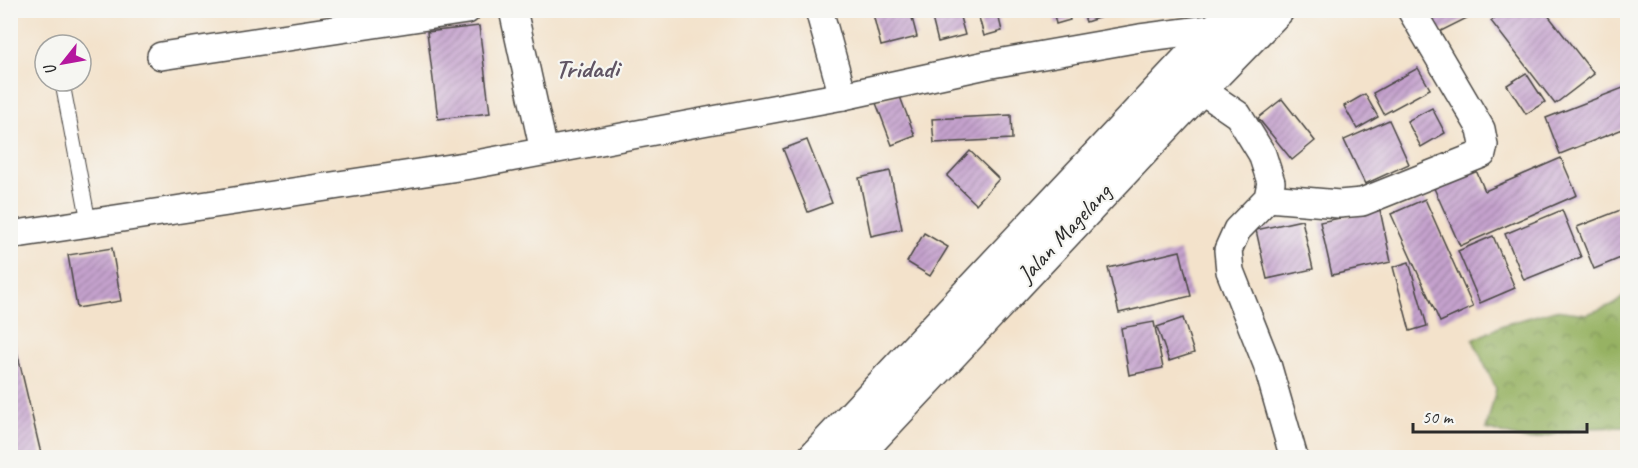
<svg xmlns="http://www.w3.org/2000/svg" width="1638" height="468" font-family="Caveat,sans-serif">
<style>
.forest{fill:url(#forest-crowns);stroke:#616e48;stroke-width:1.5}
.building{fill:url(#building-hatch)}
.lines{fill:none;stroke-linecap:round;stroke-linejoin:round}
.lane-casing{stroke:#494643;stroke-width:16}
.street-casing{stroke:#494643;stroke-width:30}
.highway-casing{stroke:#494643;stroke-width:36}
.lane{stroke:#fff;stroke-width:14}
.street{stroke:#fff;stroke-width:27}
.highway{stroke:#fff;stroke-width:33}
.labels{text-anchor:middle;stroke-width:4.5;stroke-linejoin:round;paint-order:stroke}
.street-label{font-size:24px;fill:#2b2b2b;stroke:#f6f6f2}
.quarter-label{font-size:27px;font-weight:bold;fill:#615564;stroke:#f6f6f2}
</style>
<defs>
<pattern id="forest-crowns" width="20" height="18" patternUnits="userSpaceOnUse" patternTransform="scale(1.5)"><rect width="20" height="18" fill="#97b264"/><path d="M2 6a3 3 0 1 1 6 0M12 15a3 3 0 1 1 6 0" fill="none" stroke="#7b9153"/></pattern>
<pattern id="building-hatch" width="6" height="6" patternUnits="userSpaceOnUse" patternTransform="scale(1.5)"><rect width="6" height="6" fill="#c5a2cd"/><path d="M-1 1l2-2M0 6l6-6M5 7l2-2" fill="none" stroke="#a084a7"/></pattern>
</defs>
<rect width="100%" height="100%" fill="#f6f6f2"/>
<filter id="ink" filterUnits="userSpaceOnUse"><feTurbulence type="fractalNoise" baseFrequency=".0167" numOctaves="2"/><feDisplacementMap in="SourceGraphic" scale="12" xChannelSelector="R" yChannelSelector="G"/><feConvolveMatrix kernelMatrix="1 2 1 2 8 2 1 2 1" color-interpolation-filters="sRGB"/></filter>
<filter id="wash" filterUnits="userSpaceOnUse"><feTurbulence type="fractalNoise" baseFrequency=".008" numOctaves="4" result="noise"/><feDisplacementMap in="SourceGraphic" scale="24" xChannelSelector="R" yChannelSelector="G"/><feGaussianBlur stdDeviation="1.35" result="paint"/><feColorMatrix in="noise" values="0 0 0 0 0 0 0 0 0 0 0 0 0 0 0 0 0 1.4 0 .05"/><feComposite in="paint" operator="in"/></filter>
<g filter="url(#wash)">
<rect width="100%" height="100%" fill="#f3e2cb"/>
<path class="forest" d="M1627 294V427L1583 428 1528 440 1486 429 1496 389 1473 340 1503 325 1555 310 1587 314 1614 304Z"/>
<g id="blocks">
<g class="building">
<path d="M872 10H910L917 37 881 46Z"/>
<path d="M930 10H958L965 35 938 42Z"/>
<path d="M977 10H997L1002 31 984 36Z"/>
<path d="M1053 10H1068L1070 20 1056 24Z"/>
<path d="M1082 10H1106L1107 15 1086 22Z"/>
<path d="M1421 10H1463L1467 18 1433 35Z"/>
<path d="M1505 10H1544L1594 74 1555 104 1491 21Z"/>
<path d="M479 26 490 113 438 119 427 32Z"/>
<path d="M1418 68 1430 89 1384 114 1373 93Z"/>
<path d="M1526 73 1545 102 1526 114 1507 85Z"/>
<path d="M1628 86V127L1560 154 1546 118Z"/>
<path d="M899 94 915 136 892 145 876 103Z"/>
<path d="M1365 94 1378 117 1357 129 1344 106Z"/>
<path d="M1282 99 1315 141 1292 160 1258 118Z"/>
<path d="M1432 108 1445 133 1421 147 1407 121Z"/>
<path d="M1011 115 1012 139 934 143 932 119Z"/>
<path d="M1389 120 1409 164 1365 184 1344 140Z"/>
<path d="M807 140 832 203 808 212 783 149Z"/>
<path d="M970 151 999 179 976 204 947 176Z"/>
<path d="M1561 158 1577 195 1460 246 1433 186 1475 168 1485 191Z"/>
<path d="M890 171 902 229 871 236 859 178Z"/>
<path d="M1425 199 1473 307 1440 322 1391 214Z"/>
<path d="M1628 207V255L1594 269 1577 227Z"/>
<path d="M1380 210 1391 262 1332 275 1320 222Z"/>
<path d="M1562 210 1581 257 1524 280 1505 234Z"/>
<path d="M1302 220 1313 269 1267 279 1256 230Z"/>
<path d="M924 233 948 247 930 276 907 262Z"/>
<path d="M1493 236 1515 288 1480 303 1458 251Z"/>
<path d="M112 248 121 301 77 308 68 255Z"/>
<path d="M1180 251 1191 296 1119 313 1108 268Z"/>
<path d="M1409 262 1427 326 1410 331 1393 267Z"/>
<path d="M1183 318 1194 353 1169 361 1157 327Z"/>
<path d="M1154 322 1163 368 1129 375 1121 328Z"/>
<path d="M10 326H11L42 458H10Z"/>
</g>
</g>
</g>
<g filter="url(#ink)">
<use href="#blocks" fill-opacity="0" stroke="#494643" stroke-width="1.5"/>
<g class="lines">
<g class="lane-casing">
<path id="lane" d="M62 81 89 224"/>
</g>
<g class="street-casing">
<g id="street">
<path d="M513 10 544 151"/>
<path d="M819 10 843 96"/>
<path d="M161 56 467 10"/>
<path d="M1200 89 1238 115 1262 154 1271 182 1268 198 1237 230 1228 250 1230 271 1267 364 1294 458"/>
<path d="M1268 198 1339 204 1362 202 1482 154 1484 145 1481 129 1411 10"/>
<path d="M10 235 471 165 843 96 986 65 1140 38 1217 28"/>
</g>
</g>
<g class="highway-casing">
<g id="highway">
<path d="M814 458 1235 10"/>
<path d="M853 458 1200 89 1277 10"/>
</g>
</g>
<use href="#lane" class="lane"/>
<use href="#street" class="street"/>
<use href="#highway" class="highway"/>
</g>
</g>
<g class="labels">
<g class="street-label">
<text transform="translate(1064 233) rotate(-47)" y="8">Jalan Magelang</text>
</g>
<g class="quarter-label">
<text x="587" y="77">Tridadi</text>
</g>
</g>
<rect width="1638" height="468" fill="none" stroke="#f6f6f2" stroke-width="36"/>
<g transform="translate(63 63) rotate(239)"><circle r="28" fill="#f6f6f2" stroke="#a5a5a2" stroke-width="1.5"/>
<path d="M0-4.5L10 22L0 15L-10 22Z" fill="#b5179e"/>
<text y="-9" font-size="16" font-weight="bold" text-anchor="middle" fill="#2b2b2b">U</text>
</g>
<path d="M1413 423v9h174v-9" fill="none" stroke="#2b2b2b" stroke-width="3"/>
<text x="1422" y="423" font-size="18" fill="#2b2b2b" stroke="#f6f6f2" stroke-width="4.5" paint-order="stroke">50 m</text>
</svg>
